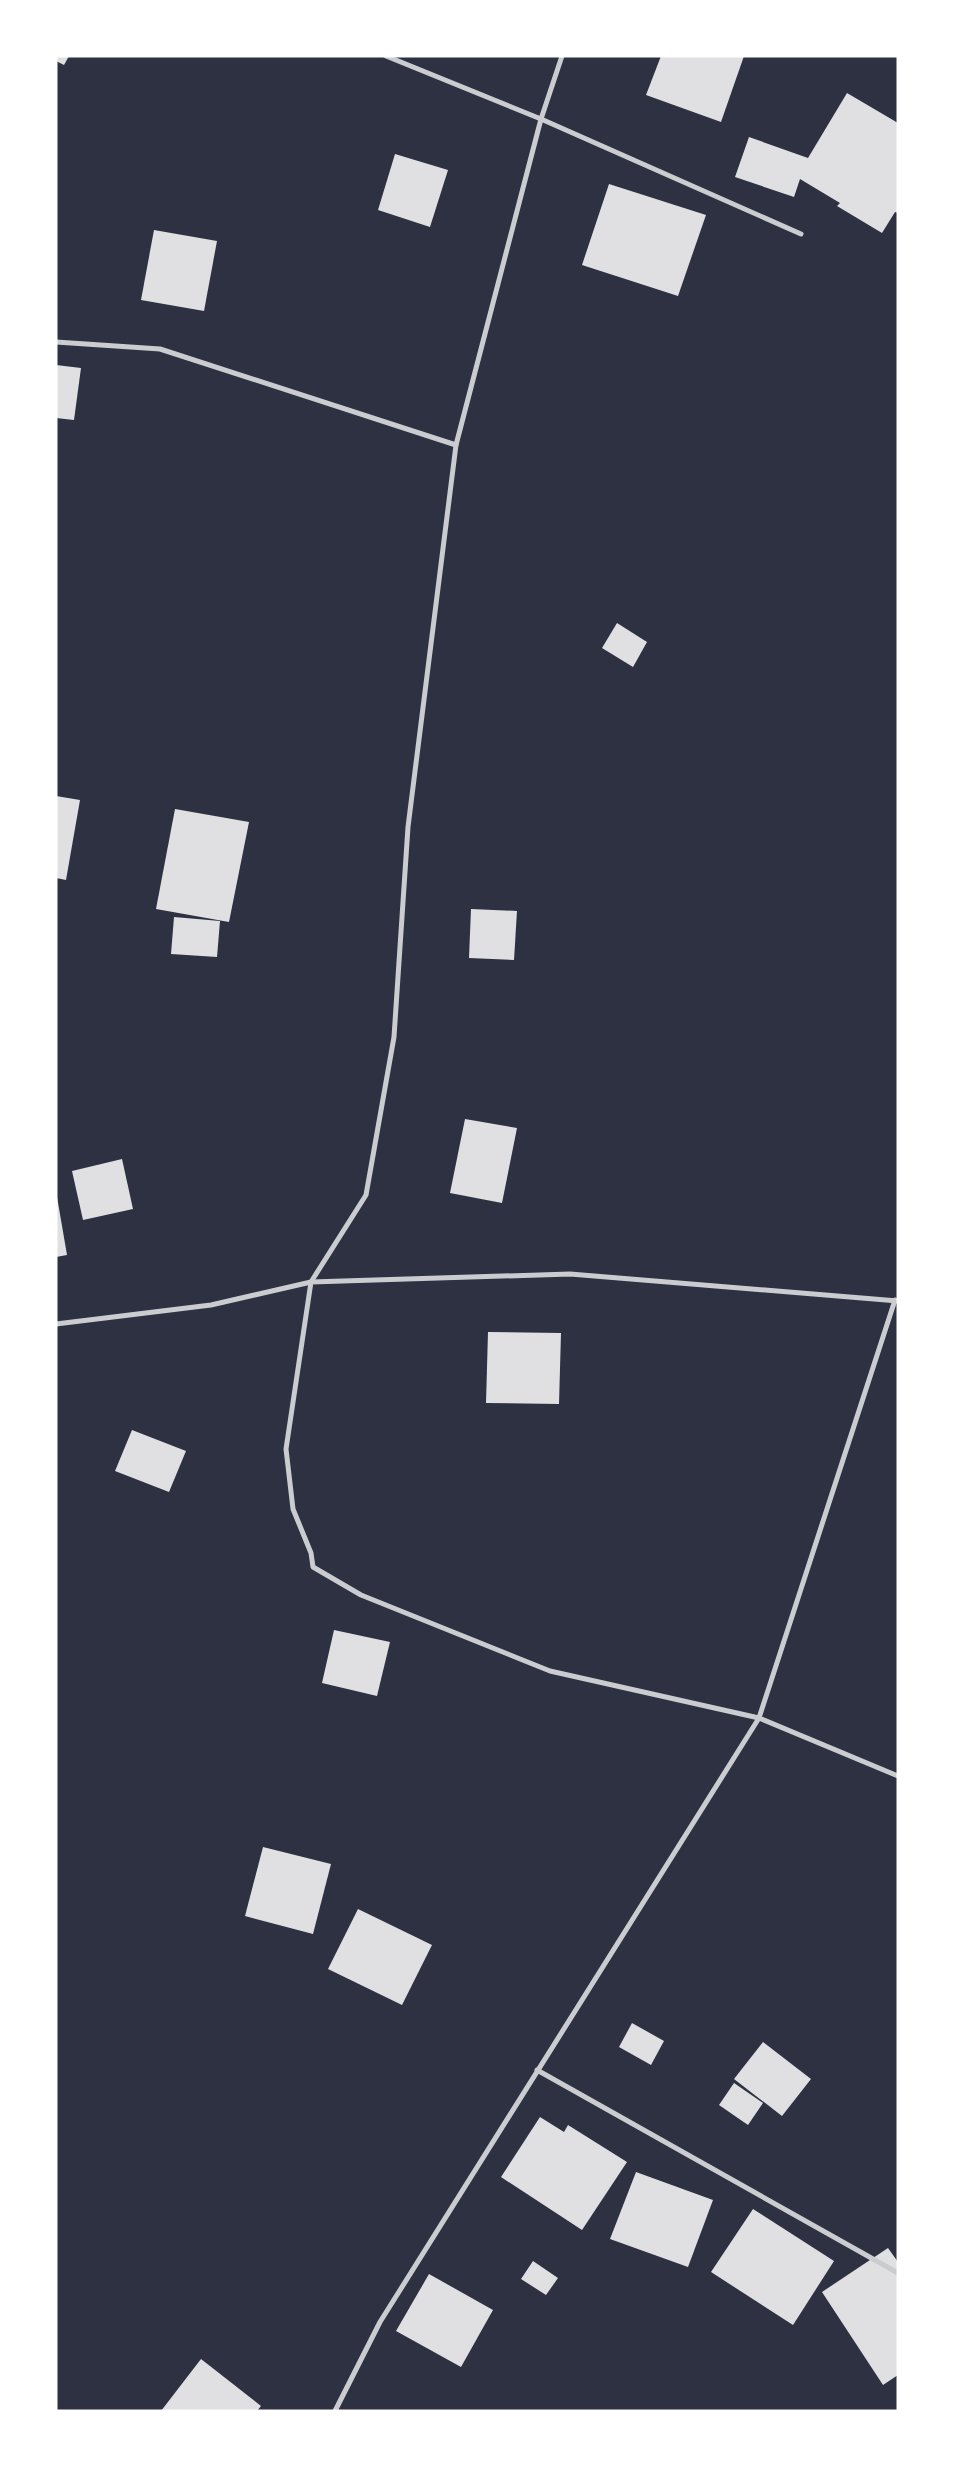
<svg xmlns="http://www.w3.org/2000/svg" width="954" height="2467" font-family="'PT Sans Narrow',sans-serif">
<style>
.building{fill:#e0e0e3}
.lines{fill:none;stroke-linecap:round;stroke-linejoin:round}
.minor{stroke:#caccd0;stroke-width:5}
</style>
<rect width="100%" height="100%" fill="#2d3142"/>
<g class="building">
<path d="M56 56H69L64 65 56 61Z"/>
<path d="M661 56H744L721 122 646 95Z"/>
<path d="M847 93 898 123V213L895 212 882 233 837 206 840 203 800 179 794 197 735 177 749 137 808 158Z"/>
<path d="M395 154 448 170 430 227 378 210Z"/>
<path d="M609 184 706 215 678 296 582 265Z"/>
<path d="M154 230 217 241 204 311 141 300Z"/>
<path d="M56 365 81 368 74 420 56 418Z"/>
<path d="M617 623 647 642 633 667 602 648Z"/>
<path d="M56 796 80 800 66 880 56 878Z"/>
<path d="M175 809 249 822 229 922 156 909Z"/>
<path d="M471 909 517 911 514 960 469 958Z"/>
<path d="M174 917 220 921 217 957 171 954Z"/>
<path d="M465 1119 517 1128 502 1203 450 1193Z"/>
<path d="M122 1159 133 1209 83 1220 72 1171Z"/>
<path d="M56 1191 67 1255 56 1257Z"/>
<path d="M488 1332 561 1333 559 1404 486 1403Z"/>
<path d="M132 1430 186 1451 169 1492 115 1471Z"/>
<path d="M334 1630 390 1642 377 1696 322 1683Z"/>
<path d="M263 1847 331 1864 313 1934 245 1916Z"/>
<path d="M358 1909 432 1945 402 2005 328 1969Z"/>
<path d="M632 2023 664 2041 651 2065 619 2047Z"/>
<path d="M763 2042 811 2079 782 2116 734 2079Z"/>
<path d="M734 2083 763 2103 748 2125 719 2105Z"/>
<path d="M540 2117 564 2132 568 2125 627 2162 582 2230 501 2177Z"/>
<path d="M636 2172 713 2200 688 2267 610 2239Z"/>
<path d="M753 2209 834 2261 793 2325 711 2272Z"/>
<path d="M888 2248 898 2262V2375L883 2385 822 2292Z"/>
<path d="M533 2261 558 2278 546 2295 521 2279Z"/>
<path d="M429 2274 493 2310 461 2367 396 2331Z"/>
<path d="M201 2359 261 2406 257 2411H161Z"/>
</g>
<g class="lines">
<g class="minor">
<path d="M386 56 541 119 801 234"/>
<path d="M56 342 160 349 456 445"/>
<path d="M898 1301 570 1274 311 1282 286 1449 293 1509 311 1553 313 1567 361 1595 550 1671 759 1718 898 1776"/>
<path d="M56 1324 211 1305 311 1282 366 1195 394 1037 408 827 456 445 541 119 562 56"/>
<path d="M537 2070 898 2273"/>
<path d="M335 2411 380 2322 759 1718 895 1300"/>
</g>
</g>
<rect width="954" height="2467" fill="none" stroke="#ffffff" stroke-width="115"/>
</svg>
